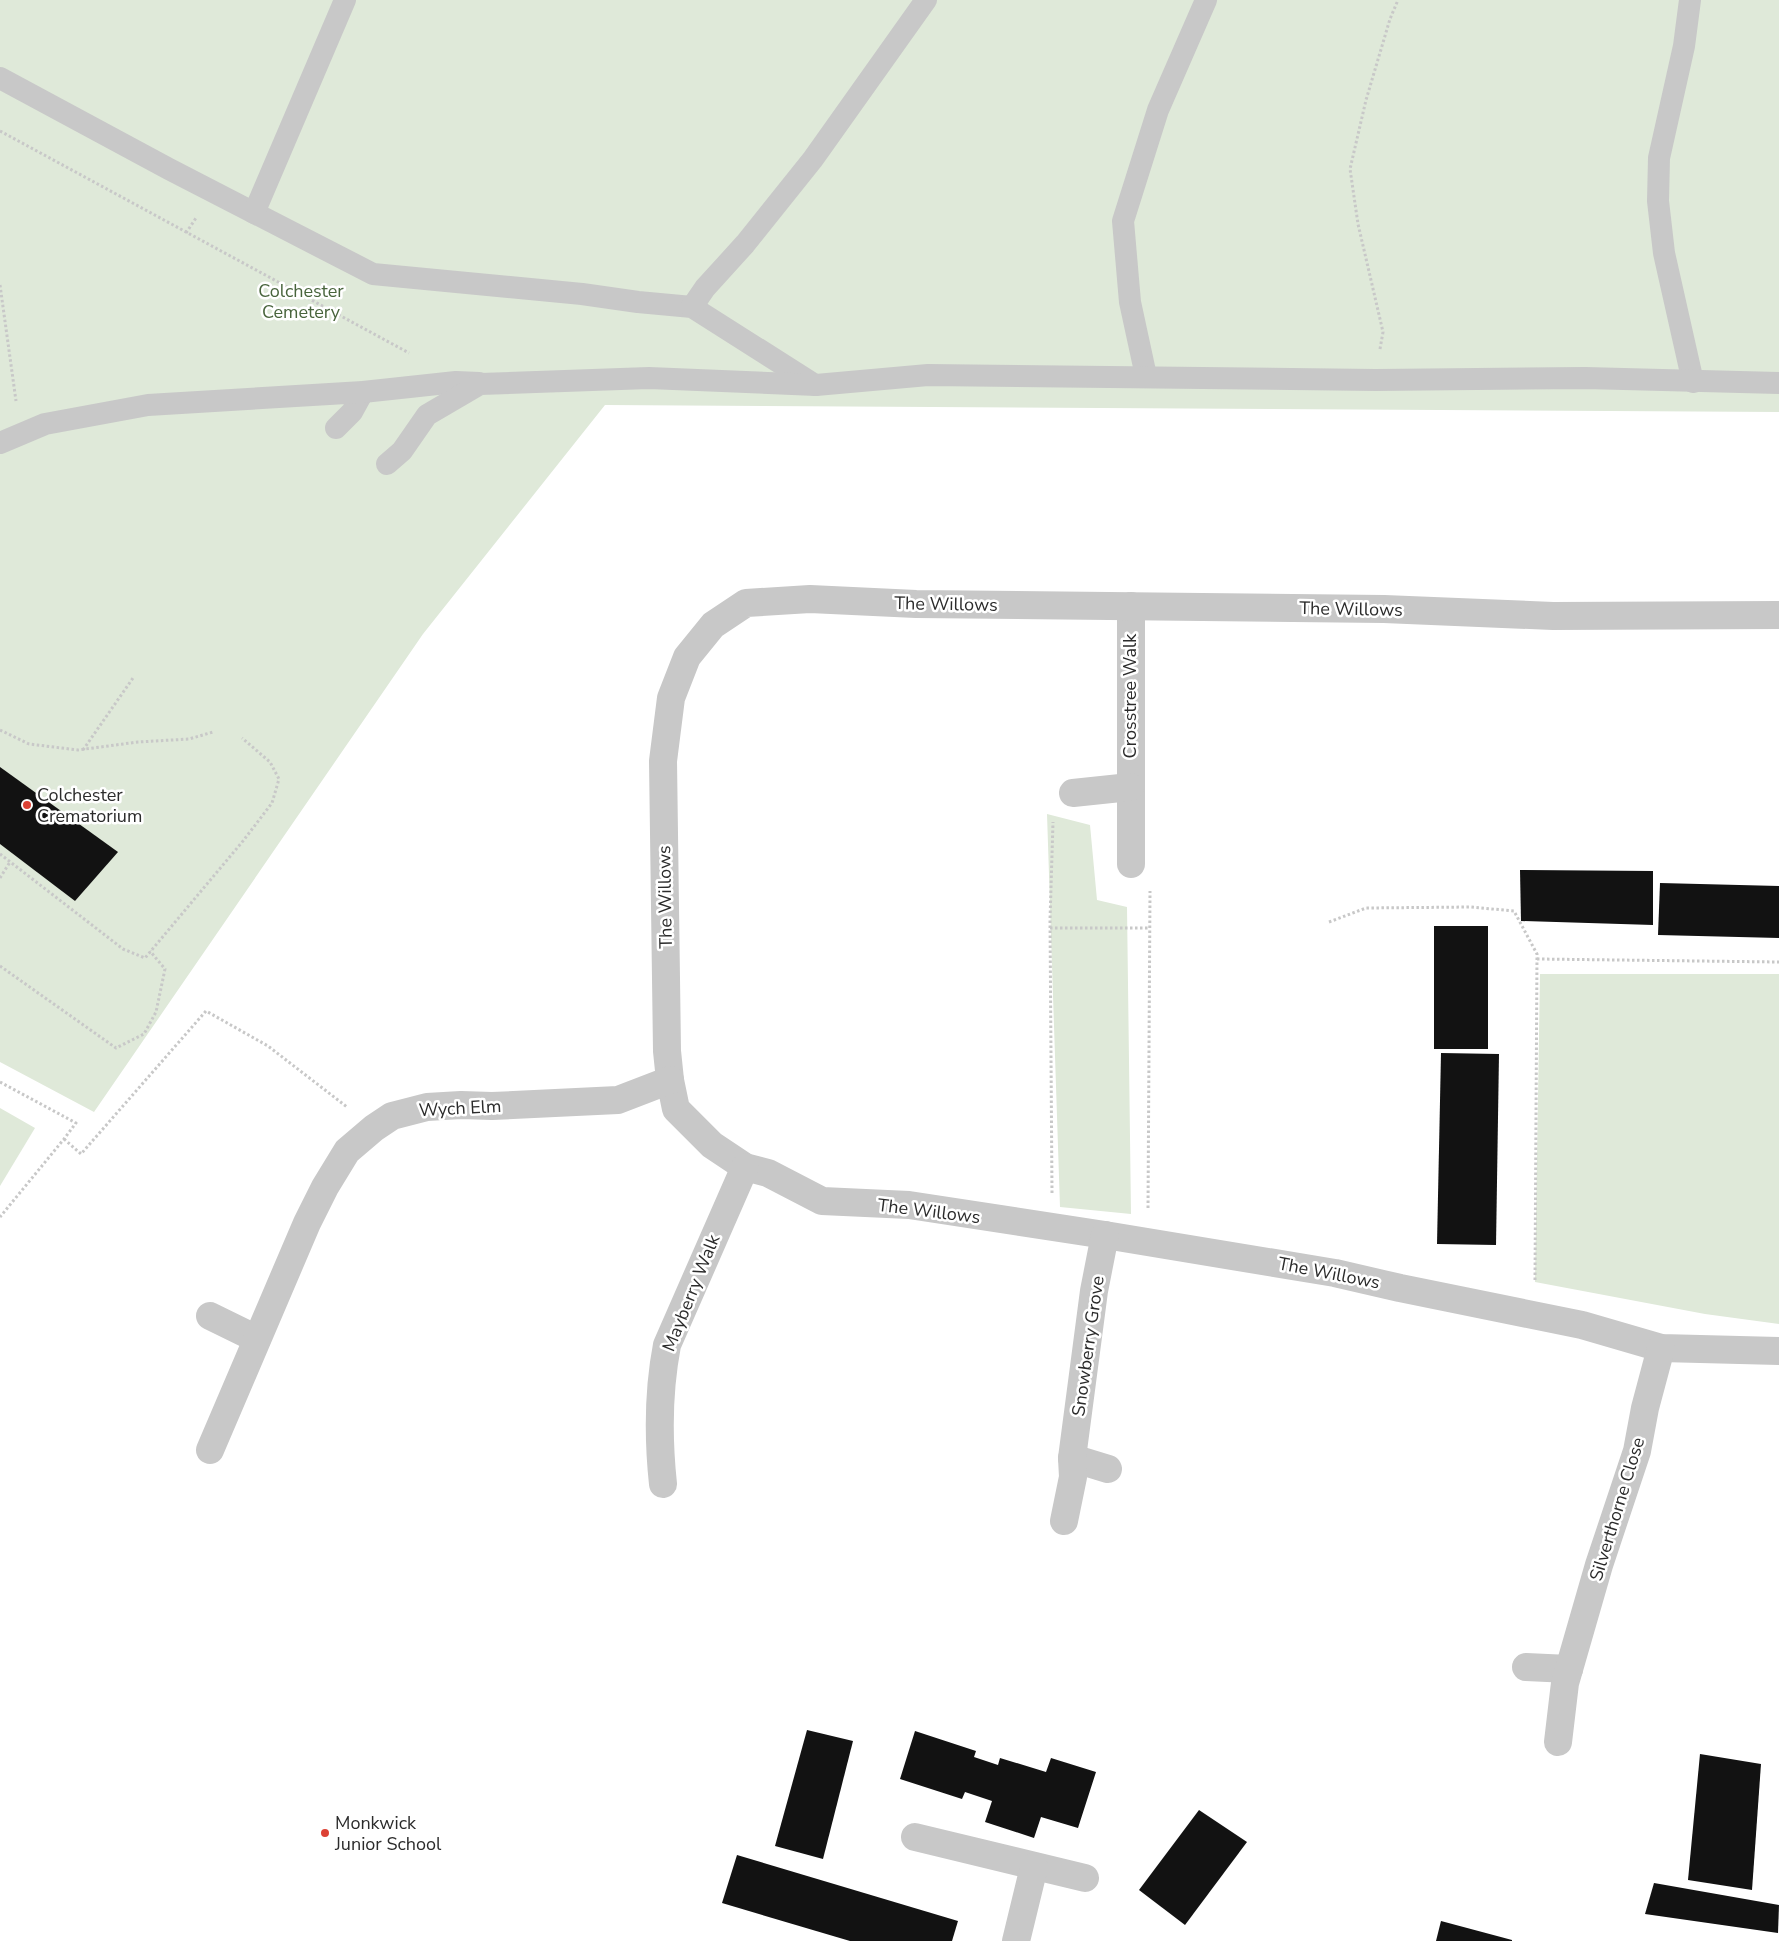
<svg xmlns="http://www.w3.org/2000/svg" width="1779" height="1941" font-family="'Nunito Sans',sans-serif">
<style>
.green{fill:#dfe9d9}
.building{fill:#121212}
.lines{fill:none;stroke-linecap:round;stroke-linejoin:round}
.path{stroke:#c8c8c8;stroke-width:3;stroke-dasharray:2.5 2.5;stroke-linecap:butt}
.lane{stroke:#c8c8c8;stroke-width:22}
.street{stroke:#c8c8c8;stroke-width:28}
.poi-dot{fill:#dc4134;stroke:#fff;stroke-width:2}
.labels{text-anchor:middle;stroke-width:5;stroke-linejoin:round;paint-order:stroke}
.park-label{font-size:18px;fill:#48643c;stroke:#fff}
.street-label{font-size:18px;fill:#2b2b2b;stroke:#fff}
.poi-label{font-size:18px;fill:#2b2b2b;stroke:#fff;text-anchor:start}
</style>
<rect width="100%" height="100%" fill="#fff"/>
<g class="green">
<path d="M0 0H1779V412L605 405 423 634 94 1112 0 1062Z"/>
<path d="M1047 814 1090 825 1097 900 1127 907 1131 1214 1060 1207Z"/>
<path d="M1540 974H1779V1324L1705 1314 1535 1282Z"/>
<path d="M0 1108 35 1128 0 1186Z"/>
</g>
<g class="building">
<path d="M0 767 118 852 75 901 0 844Z"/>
<path d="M1520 870 1653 871V925L1521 921Z"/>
<path d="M1660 883 1779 886V938L1658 935Z"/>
<rect x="1434" y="926" width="54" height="123"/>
<path d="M1441 1053 1499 1054 1496 1245 1437 1244Z"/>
<path d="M807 1730 853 1741 823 1859 775 1846Z"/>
<path d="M915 1731 976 1751 974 1757 998 1765 1000 1758 1046 1772 1051 1758 1096 1772 1078 1828 1041 1817 1034 1838 985 1822 992 1801 965 1792 962 1799 900 1779Z"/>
<path d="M1700 1754 1761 1764 1752 1890 1688 1880Z"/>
<path d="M1199 1810 1247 1842 1185 1925 1139 1890Z"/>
<path d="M737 1855 958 1921 952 1941H850L722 1903Z"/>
<path d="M1654 1883 1779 1905 1778 1933 1645 1914Z"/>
<path d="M1441 1921 1512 1940V1941H1436Z"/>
</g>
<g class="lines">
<g class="path">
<path d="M0 131 409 353"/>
<path d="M186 233 196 218"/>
<path d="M0 285 16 401"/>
<path d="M1380 349 1383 332 1358 224 1350 169 1366 100 1390 19 1398 0"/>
<path d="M0 730 29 744 78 750 138 742 189 739 213 732"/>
<path d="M83 750 133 678"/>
<path d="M0 854 123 949 145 958 243 841 272 803 279 779 270 762 242 738"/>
<path d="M0 878 10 862"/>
<path d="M1329 922 1366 908 1471 907 1514 911 1537 954 1535 1280"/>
<path d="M1050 928H1150"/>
<path d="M1537 959 1779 962"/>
<path d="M0 966 116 1048 144 1034 156 1012 165 969 150 951"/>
<path d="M0 1082 76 1123 64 1139 0 1217"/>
<path d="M64 1139 81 1154 206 1011 268 1046 347 1107"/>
<path d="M1052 1193 1050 920 1053 822"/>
<path d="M1148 1208 1150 891"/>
</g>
<g class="lane">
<path d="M1690 0 1684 46 1659 158 1658 201 1664 253 1693 382"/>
<path d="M0 78 169 169 373 274 582 294 638 302 692 307 815 385"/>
<path d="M254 213 345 0"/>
<path d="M692 307 705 288 745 244 813 159 926 0"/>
<path d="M1146 376 1130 302 1123 221 1158 110 1206 0"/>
<path d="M336 428 352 412 363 392"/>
<path d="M0 443 45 424 148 405 363 392 456 382 479 383"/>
<path d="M387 464 402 451 427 415 480 384 649 378 816 385 928 375 1376 380 1585 378 1779 383"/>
</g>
<g class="street">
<path d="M1131 606V864"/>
<path d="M1779 615 1553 616 1384 609 916 604 810 599 746 603 713 625 687 657 671 698 663 761 667 1051 670 1080 676 1109 712 1145 745 1167 768 1173 822 1201 909 1205 1105 1235 1335 1273 1400 1288 1582 1325 1661 1348 1779 1351"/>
<path d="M1073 793 1130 787"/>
<path d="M210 1316 257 1339"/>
<path d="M210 1450 307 1223 325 1187 347 1151 374 1128 392 1116 427 1107 461 1105 492 1106 618 1100 670 1080"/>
<path d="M1072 1458 1108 1469"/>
<path d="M663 1484C658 1437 658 1392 667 1345L745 1167"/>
<path d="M1064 1521 1073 1477 1072 1458 1094 1291 1105 1235"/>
<path d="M1526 1667 1569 1669"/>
<path d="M1558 1742 1565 1683 1599 1565 1637 1451 1645 1408 1661 1348"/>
<path d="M915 1837 1085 1878"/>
<path d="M1016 1941 1034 1867"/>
</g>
</g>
<g class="poi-dot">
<circle cx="27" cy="805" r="5"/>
<circle cx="325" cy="1833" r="5"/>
</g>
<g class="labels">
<g class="park-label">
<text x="301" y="297">Colchester<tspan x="301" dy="21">Cemetery</tspan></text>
</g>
<g class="street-label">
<text transform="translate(946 604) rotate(1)" y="6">The Willows</text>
<text transform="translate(1351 609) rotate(1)" y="6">The Willows</text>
<text transform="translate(1130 696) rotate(-90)" y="6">Crosstree Walk</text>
<text transform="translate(665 897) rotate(-91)" y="6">The Willows</text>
<text transform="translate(460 1108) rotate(-3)" y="6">Wych Elm</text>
<text transform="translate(929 1211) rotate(7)" y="6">The Willows</text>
<text transform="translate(1329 1273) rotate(11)" y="6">The Willows</text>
<text transform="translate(691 1293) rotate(-68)" y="6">Mayberry Walk</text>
<text transform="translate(1088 1346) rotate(-82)" y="6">Snowberry Grove</text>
<text transform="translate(1617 1509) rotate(-73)" y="6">Silverthorne Close</text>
</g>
<g class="poi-label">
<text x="37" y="801">Colchester<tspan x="37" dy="21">Crematorium</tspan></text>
<text x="335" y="1829">Monkwick<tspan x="335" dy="21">Junior School</tspan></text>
</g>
</g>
</svg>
